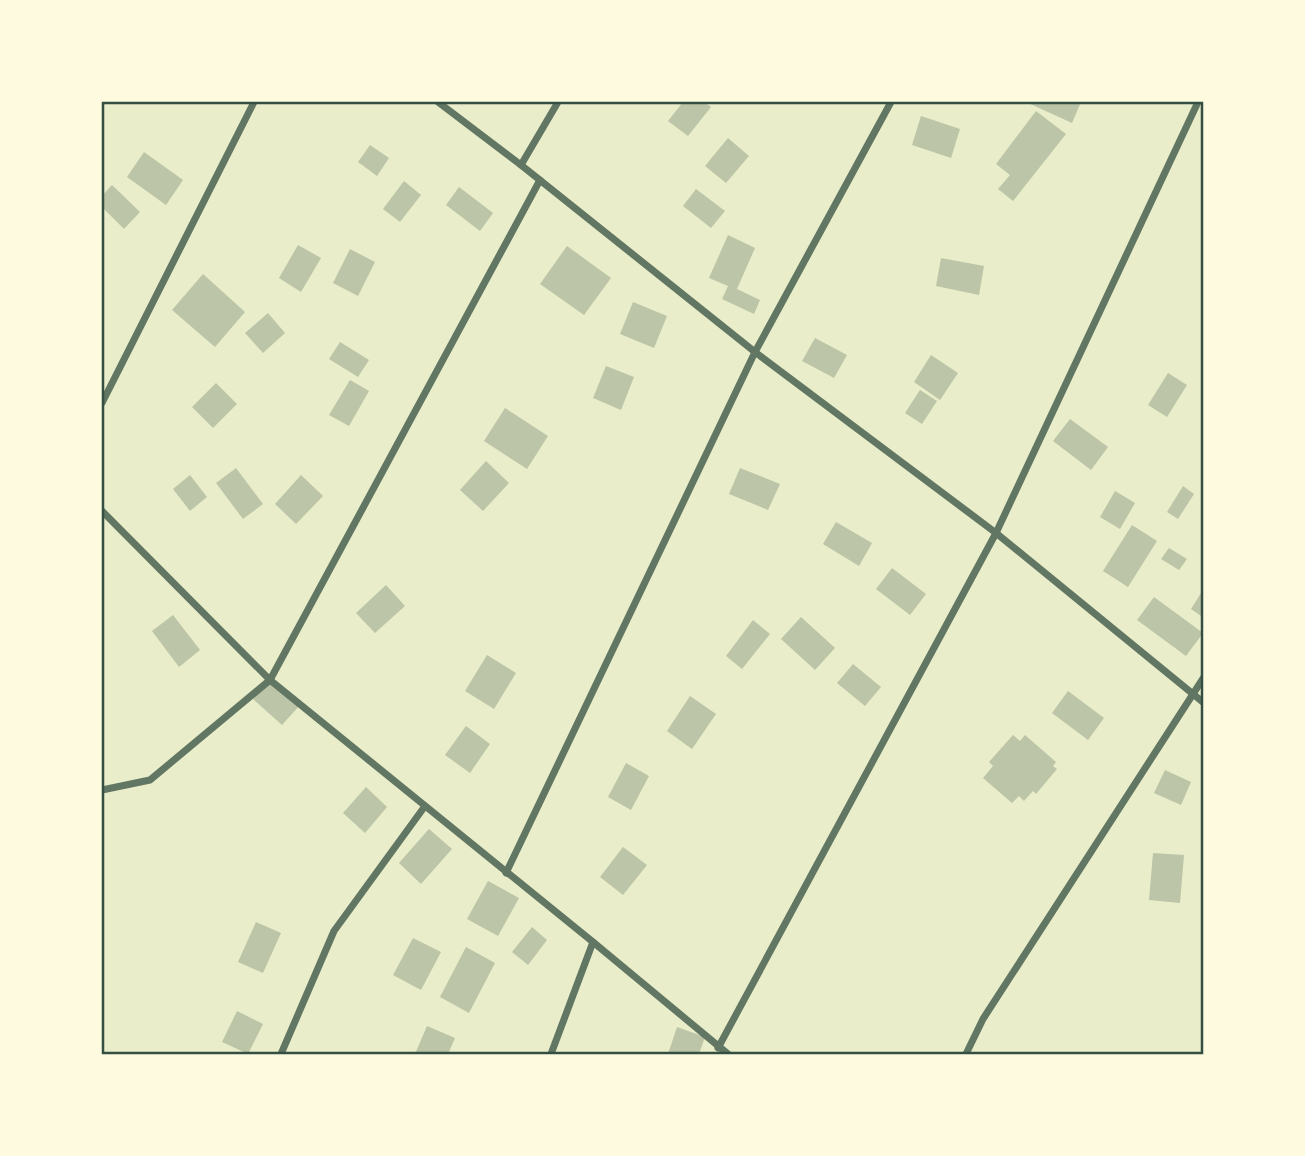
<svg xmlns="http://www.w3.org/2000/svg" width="1305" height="1156" font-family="'Work Sans',sans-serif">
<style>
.building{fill:#bcc5a7}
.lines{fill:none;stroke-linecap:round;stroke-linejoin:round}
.minor{stroke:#617663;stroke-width:7}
.neatline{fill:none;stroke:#344e41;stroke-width:2.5}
</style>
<rect width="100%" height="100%" fill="#e9edc9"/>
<g class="building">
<path d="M683 102H704L711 107 688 136 668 121Z"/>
<path d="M1026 102H1081L1072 123Z"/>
<path d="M1036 111 1066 134 1013 201 998 189 1010 175 996 164Z"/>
<path d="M921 116 960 129 951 158 912 145Z"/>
<path d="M728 138 749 156 726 183 705 166Z"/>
<path d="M370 145 389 158 377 176 358 162Z"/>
<path d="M144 152 183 180 166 205 127 177Z"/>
<path d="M404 181 421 195 400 222 383 209Z"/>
<path d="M112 185 140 212 124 229 102 207V196Z"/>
<path d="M459 187 493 213 480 231 446 205Z"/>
<path d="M696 189 725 211 711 228 683 206Z"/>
<path d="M728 235 755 248 737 289 760 300 754 314 722 299 728 286 709 278Z"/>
<path d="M298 245 321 258 301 292 279 278Z"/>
<path d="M567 246 611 278 584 315 540 284Z"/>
<path d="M350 249 375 262 358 296 333 283Z"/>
<path d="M941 258 984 266 979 295 936 286Z"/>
<path d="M203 274 245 312 215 347 172 310Z"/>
<path d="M633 302 667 316 654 348 620 334Z"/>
<path d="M268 313 285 333 263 353 245 333Z"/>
<path d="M815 338 847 355 834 378 802 361Z"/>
<path d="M340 342 369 360 358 377 329 359Z"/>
<path d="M931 355 958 373 940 400 914 382Z"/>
<path d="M606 366 634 377 621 410 593 398Z"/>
<path d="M1168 373 1187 385 1167 417 1148 405Z"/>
<path d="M350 380 369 391 349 426 329 415Z"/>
<path d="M216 383 237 404 213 428 192 407Z"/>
<path d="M920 390 937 401 922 424 905 413Z"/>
<path d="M505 408 548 436 527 469 484 441Z"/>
<path d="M1070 419 1108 447 1091 470 1053 441Z"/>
<path d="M486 461 509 483 483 511 460 490Z"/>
<path d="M236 468 263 504 243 519 216 483Z"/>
<path d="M740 468 780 484 768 510 729 494Z"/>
<path d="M190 475 207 497 190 511 173 489Z"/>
<path d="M301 475 323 496 296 524 275 504Z"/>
<path d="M1183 486 1194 494 1178 519 1167 512Z"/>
<path d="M1115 491 1135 503 1120 529 1100 517Z"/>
<path d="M836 522 872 543 859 566 823 544Z"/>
<path d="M1132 525 1157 541 1128 587 1103 571Z"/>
<path d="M1169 548 1187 559 1179 570 1161 559Z"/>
<path d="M892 568 926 594 910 615 876 589Z"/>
<path d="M386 585 405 606 375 633 356 613Z"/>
<path d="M1201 593 1204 594V618L1191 609Z"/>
<path d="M1154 597 1203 633 1186 656 1137 620Z"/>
<path d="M173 615 200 650 179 667 152 631Z"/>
<path d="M801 617 835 648 815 670 781 639Z"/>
<path d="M753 620 770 634 742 669 726 656Z"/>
<path d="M487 655 516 673 494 709 465 691Z"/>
<path d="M853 664 881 687 865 706 837 683Z"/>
<path d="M271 678 300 705 282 725 253 699Z"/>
<path d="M1068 691 1104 718 1088 740 1052 713Z"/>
<path d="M690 696 716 714 692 749 667 731Z"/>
<path d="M466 726 490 744 470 773 445 755Z"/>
<path d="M1013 735 1020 741 1025 735 1056 762 1053 766 1057 769 1036 794 1033 791 1024 801 1019 796 1012 803 983 778 993 766 989 762Z"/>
<path d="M626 763 649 776 631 810 608 797Z"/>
<path d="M1165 770 1191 782 1181 805 1154 793Z"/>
<path d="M366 787 387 807 365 833 343 813Z"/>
<path d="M429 829 452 849 421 884 399 863Z"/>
<path d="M623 847 647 865 623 895 600 877Z"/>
<path d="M1153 853 1184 855 1180 903 1149 900Z"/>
<path d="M488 881 519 898 498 936 467 919Z"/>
<path d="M256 922 281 933 263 973 238 962Z"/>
<path d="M532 927 547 940 528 965 512 952Z"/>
<path d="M413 938 441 952 421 990 393 975Z"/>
<path d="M466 947 495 963 469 1013 440 997Z"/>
<path d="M237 1011 263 1024 248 1054 222 1042Z"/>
<path d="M427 1026 455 1038 448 1054H415Z"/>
<path d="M677 1027 705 1037 699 1054H668Z"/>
</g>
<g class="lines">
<g class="minor">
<path d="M438 102 521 165 755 352 996 533 1204 703"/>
<path d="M521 165 558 102"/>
<path d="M102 403 254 102"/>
<path d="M102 511 270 680 593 942 728 1054"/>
<path d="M102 790 150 780 270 680 540 180"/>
<path d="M506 873 755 352 891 102"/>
<path d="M718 1048 996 533 1198 102"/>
<path d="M281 1054 334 931 425 806"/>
<path d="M551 1054 593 942"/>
<path d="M966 1054 983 1019 1204 677"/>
</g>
</g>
<rect width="1305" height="1156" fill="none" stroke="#fefae0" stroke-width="206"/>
<rect x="103" y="103" width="1099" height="950" class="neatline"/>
</svg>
